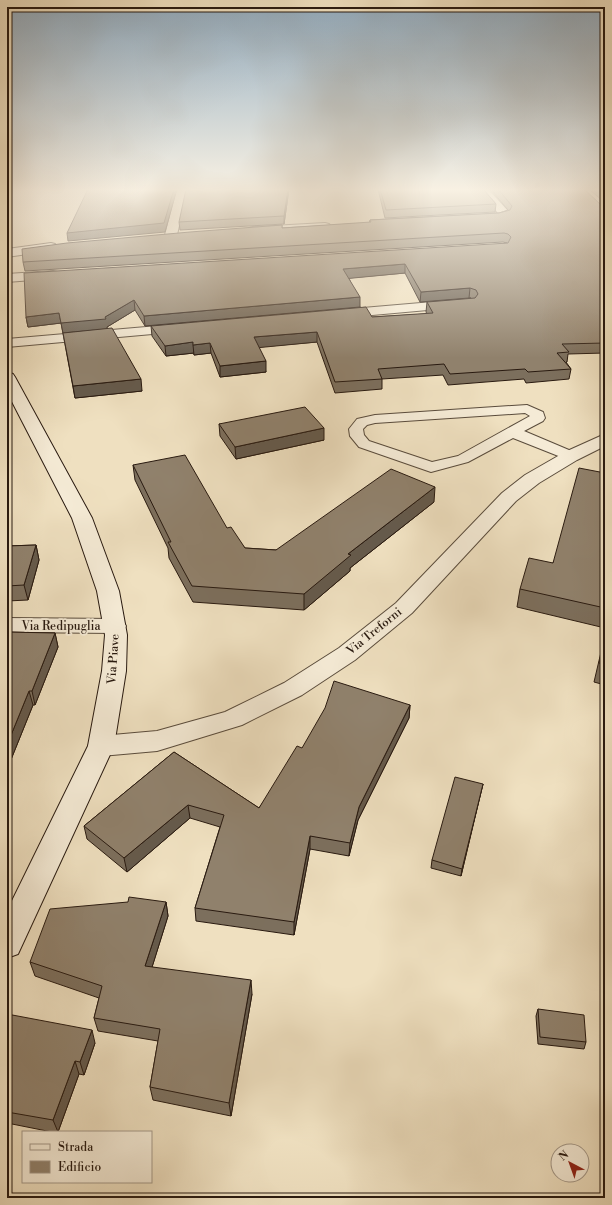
<svg xmlns="http://www.w3.org/2000/svg" width="612" height="1205" font-family="'Libre Bodoni',serif">
<style>
.lines{fill:none;stroke-linecap:round;stroke-linejoin:round}
.service-casing{stroke:#5a4c3c;stroke-width:2}
.minor-casing{stroke:#5a4c3c;stroke-width:2}
.secondary-casing{stroke:#291a10;stroke-width:2}
.service{fill:#f5ebd6;fill-rule:evenodd}
.minor{fill:#f5ebd6;fill-rule:evenodd}
.secondary{fill:#f5ebd6;fill-rule:evenodd}
.wall{fill:#7c6f5d;stroke:#291a10}
.shaded-wall{fill:#655a4c;stroke:#291a10}
.building{fill:#90816c;stroke:#291a10}
.labels{text-anchor:middle;stroke-width:3.5;stroke-linejoin:round;paint-order:stroke}
.street-label{font-size:12px;fill:#291a10;stroke:#f5ebd6}
</style>
<rect width="100%" height="100%" fill="#efe0c0"/>
<filter id="stains"><feTurbulence type="fractalNoise" baseFrequency=".005" numOctaves="4"/><feColorMatrix values="0 0 0 0 .2 0 0 0 0 .09 0 0 0 0 .02 0 0 0 .5 -.17"/></filter>
<radialGradient id="worn" r=".72"><stop offset=".6" stop-color="#630" stop-opacity="0"/><stop offset="1" stop-color="#630" stop-opacity=".3"/></radialGradient>
<g class="lines">
<g class="service-casing">
<path id="service" d="M527 405 543 412 545 418 543 421 524 431 576 453 579 456 576 459 571 461 566 459 513 438 468 462 431 472 359 447 350 436 349 429 357 419 375 415ZM525 413 530 416 458 456 432 462 369 441 364 435 363 429 367 425 375 423Z"/>
</g>
<g class="minor-casing">
<g id="minor">
<path d="M177 189H187L177 235 175 237H167L165 235Z"/>
<path d="M477 189H488L508 211 510 215C503 223 484 223 475 220L473 218 475 216 498 213Z"/>
<path d="M325 223 329 224 331 226 329 228 253 233 249 232 247 230 249 228 253 227Z"/>
<path d="M51 243 55 244 57 247 55 250 7 257V249Z"/>
<path d="M53 271 58 272 59 275 58 278 7 282V274Z"/>
<path d="M456 300 461 301 463 304 461 307 339 318 334 317 332 314 334 311 339 310Z"/>
<path d="M181 324 186 325 188 328 186 331 7 347V339Z"/>
<path d="M605 434V446L577 460 539 483 516 501 412 613 355 660 302 695 242 725 157 751 101 756 92 753 88 746 92 739 101 736 157 731 225 712 284 683 339 648 396 603 502 493 525 475 565 452Z"/>
<path d="M7 618 115 619 123 621 126 626 123 631 115 633 7 632Z"/>
</g>
</g>
<g class="secondary-casing">
<path id="secondary" d="M7 372 13 374 15 377 92 518 119 591 127 635 126 671 114 746 18 954 7 958V911L88 746 102 671 105 635 97 591 72 518 7 392Z"/>
</g>
<use href="#service" class="service"/>
<use href="#minor" class="minor"/>
<use href="#secondary" class="secondary"/>
</g>
<g class="wall">
<path d="M289 189 284 224 180 230 179 222Z"/>
<path d="M378 189H483L496 204 495 212 385 218Z"/>
<path d="M493 189H584L602 206H605V353L568 354 567 362H566L571 369 569 379 526 383 524 379 448 385 443 375 382 379V389L335 393 317 342 259 347 266 372 220 377 211 353 194 355V353L166 356 152 336 151 326 372 317 427 314 426 312 427 302 471 298H469L420 302 405 273 349 278 360 307 145 326 135 310 107 327V329L142 391 75 398 61 323 28 327 26 317 507 243 503 242 25 271 23 262 282 225V228L369 223 370 220 499 213 508 210 493 192Z"/>
<path d="M589 189H605V203Z"/>
<path d="M219 424 324 440 236 459 220 436Z"/>
<path d="M133 465 227 528 245 548 276 550 434 502 350 568V571L304 610 193 602 169 558 168 548 135 480Z"/>
<path d="M605 473V628L517 607 520 589 553 563Z"/>
<path d="M36 545 39 560 28 600 7 601V546Z"/>
<path d="M7 632 55 633 58 647 35 705H33L10 762 7 761Z"/>
<path d="M605 635V685L594 682Z"/>
<path d="M605 692V711L601 710Z"/>
<path d="M410 705 409 718 358 820 349 856 310 849 294 935 196 921 195 908 220 827 190 818 127 872 87 839 84 826 174 752 259 808 302 748Z"/>
<path d="M483 784 461 876 431 868 432 860Z"/>
<path d="M166 902 168 916 152 967 252 994 231 1116 153 1100 150 1087 158 1041 98 1031 94 1018 99 998 35 976 30 962Z"/>
<path d="M538 1009 586 1042 584 1049 538 1044 536 1016Z"/>
<path d="M7 1014 95 1043 84 1075 79 1074 58 1132H52L7 1123Z"/>
</g>
<g class="shaded-wall">
<path d="M7 189H15L7 197Z"/>
<path d="M174 189H177L165 232 68 241 67 233Z"/>
<path d="M288 189H289L284 224V216Z"/>
<path d="M405 264V273L343 279V269Z"/>
<path d="M470 288 469 298 420 302 421 292Z"/>
<path d="M360 297V307L145 326 144 316Z"/>
<path d="M134 300 135 310 107 327V329L63 333 61 323 105 317Z"/>
<path d="M59 313 61 323 28 327 26 317Z"/>
<path d="M317 332V342L255 348 254 337Z"/>
<path d="M193 342 194 353 166 356 165 346Z"/>
<path d="M210 343 211 353 194 355 193 345Z"/>
<path d="M266 361V372L220 377V366Z"/>
<path d="M141 379 142 391 75 398 73 386Z"/>
<path d="M324 428V440L236 459 235 447Z"/>
<path d="M435 487 434 502 350 568V571L304 610V594L348 554Z"/>
<path d="M7 516 9 524H7Z"/>
<path d="M36 545 39 560 28 600 24 585Z"/>
<path d="M55 633 58 647 35 705 32 691Z"/>
<path d="M29 691 33 705 10 762 7 752V745Z"/>
<path d="M410 705 409 718 358 820 349 856 350 843 359 807Z"/>
<path d="M483 784 481 791 461 876 462 869Z"/>
<path d="M188 805 190 818 127 872 124 858Z"/>
<path d="M310 836V849L294 935V922Z"/>
<path d="M166 902 168 916 148 980 145 966Z"/>
<path d="M251 980 252 994 231 1116 229 1103Z"/>
<path d="M92 1030 95 1043 84 1075 80 1062Z"/>
<path d="M75 1061 79 1074 58 1132 53 1120Z"/>
</g>
<g class="building">
<path d="M88 189H174L164 223 67 233Z"/>
<path d="M186 189H288L284 216 179 222Z"/>
<path d="M380 189H483L496 204 386 210Z"/>
<path d="M498 189H584L602 206H605V343L562 344 569 352 557 353 571 369 528 372 525 369 450 374 444 364 378 369 382 379 335 382 317 332 254 337 266 361 220 366 210 343 193 345V342L165 346 151 326 366 307 372 317 433 313 427 302 475 298 478 294 476 290 470 288 421 292 405 264 343 269 360 297 144 316 134 300 105 317 106 319 61 323 59 313 26 317 24 273 508 243 511 237 508 234 504 233 23 262 22 249 67 243 190 232 282 225V228L371 222 370 220 499 213 510 210 512 206Z"/>
<path d="M600 189H605V194Z"/>
<path d="M112 328 141 379 73 386 63 333Z"/>
<path d="M305 407 324 428 235 447 219 424Z"/>
<path d="M185 455 227 528 231 527 245 548 276 550 391 469 435 487 348 554 351 555 304 594 192 586 168 542H171L133 465Z"/>
<path d="M579 468 605 473V608L520 589 529 558 553 563Z"/>
<path d="M36 545 24 585 7 586V546Z"/>
<path d="M7 632 55 633 32 691H29L7 745Z"/>
<path d="M605 638V665L599 663Z"/>
<path d="M334 681 410 705 359 807 350 843 310 836 294 922 195 908 224 815 188 805 124 858 84 826 174 752 259 808 297 746 302 748 325 708Z"/>
<path d="M455 777 483 784 462 869 432 860Z"/>
<path d="M129 897 166 902 145 966 251 980 229 1103 150 1087 160 1029 94 1018 102 986 30 962 50 909 128 902Z"/>
<path d="M538 1009 584 1015 586 1042 540 1037Z"/>
<path d="M7 1014 92 1030 80 1062 75 1061 53 1120 7 1112Z"/>
</g>
<linearGradient id="sky" x2="0" y2="1"><stop stop-color="#90abc0"/><stop offset="0.53" stop-color="#f8f1e3"/><stop offset="1" stop-color="#f8f1e3" stop-opacity="0"/></linearGradient>
<rect width="612" height="358" fill="url(#sky)"/>
<g class="labels">
<g class="street-label">
<text x="61" y="630">Via Redipuglia</text>
<text transform="translate(374 631) rotate(-39)" y="4">Via Treforni</text>
<text transform="translate(113 659) rotate(-86)" y="4">Via Piave</text>
</g>
</g>
<rect width="612" height="1205" fill="none" stroke="#efe0c0" stroke-width="24"/>
<rect x="8" y="8" width="596" height="1189" fill="none" stroke="#291a10" stroke-width="2"/>
<rect x="12" y="12" width="588" height="1181" fill="none" stroke="#291a10"/>
<rect x="22" y="1131" width="130" height="52" fill="#f5ebd6" stroke="#a39787"/>
<rect x="30" y="1144" width="20" height="6" fill="#f5ebd6" stroke="#a39787"/>
<text x="58" y="1151" font-size="12" fill="#291a10">Strada</text>
<rect x="30" y="1161" width="20" height="12" fill="#90816c" stroke="#a39787"/>
<text x="58" y="1171" font-size="12" fill="#291a10">Edificio</text>
<g transform="translate(570 1163) rotate(319)"><circle r="19" fill="#f5ebd6" stroke="#a39787"/>
<path d="M0-3L7 15L0 10L-7 15Z" fill="#8f2418"/>
<text y="-6" font-size="11" font-weight="bold" text-anchor="middle" fill="#291a10">N</text>
</g>
<rect width="100%" height="100%" filter="url(#stains)"/>
<rect width="100%" height="100%" fill="url(#worn)"/>
</svg>
